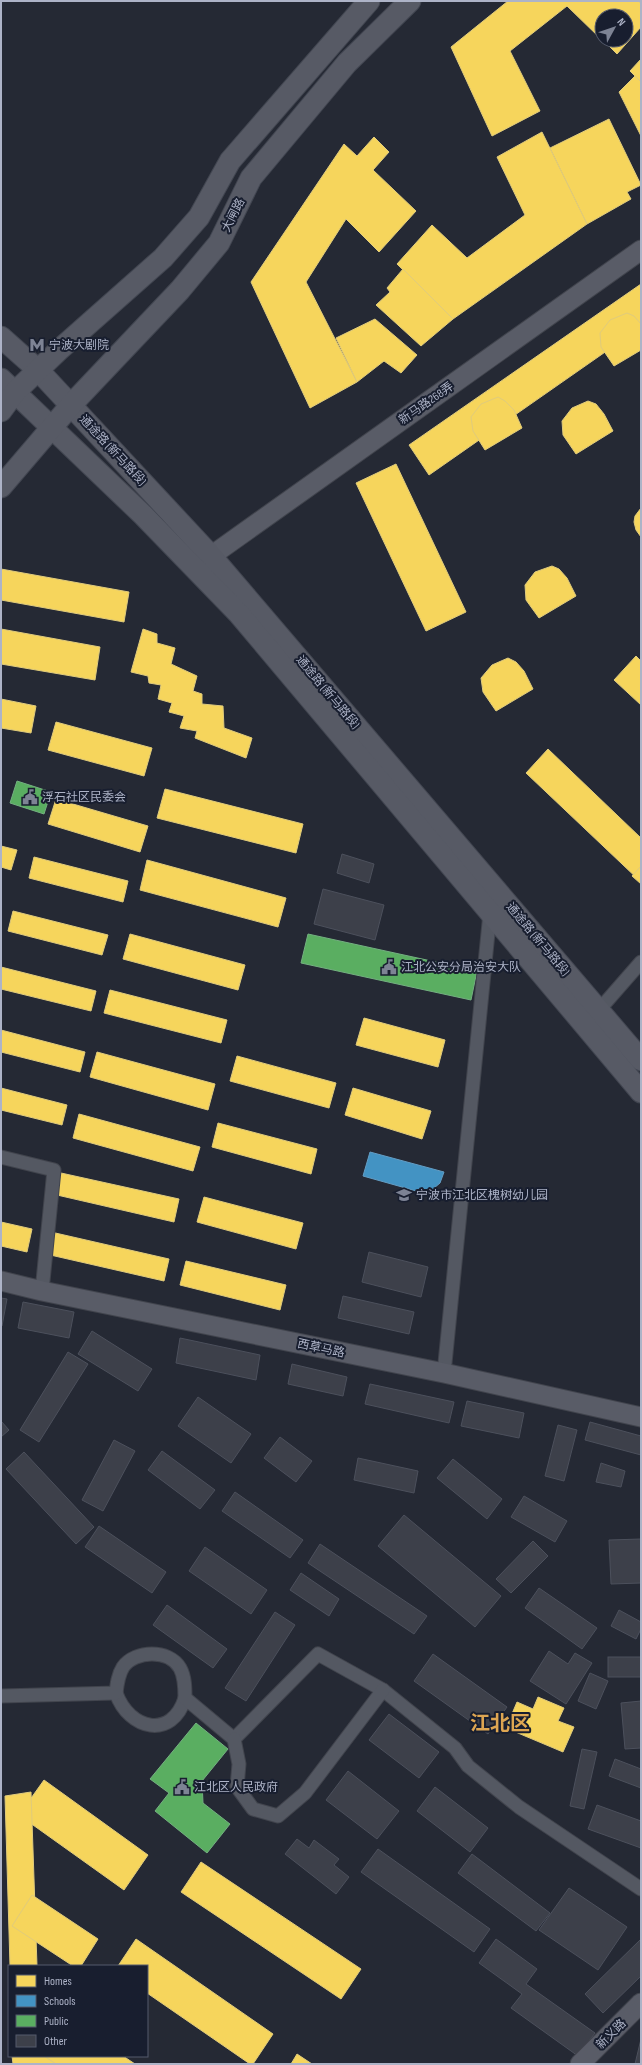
<svg xmlns="http://www.w3.org/2000/svg" width="642" height="2065" font-family="'Sofia Sans Condensed','Noto Sans SC',sans-serif">
<style>
.homes{fill:#f6d55c;stroke:#e0cb7c}
.schools{fill:#4393c3;stroke:#639dc4}
.public{fill:#5aae61;stroke:#73b080}
.building{fill:#3d404a;stroke:#4c505c}
.lines{fill:none;stroke-linecap:round;stroke-linejoin:round}
.street-casing{stroke:#41444d;stroke-width:15}
.secondary-casing{stroke:#41444d;stroke-width:21}
.primary-casing{stroke:#424651;stroke-width:23}
.street{stroke:#545862;stroke-width:13}
.secondary{stroke:#595c67;stroke-width:19}
.primary{stroke:#575a65;stroke-width:21}
.labels{text-anchor:middle;stroke-width:4;stroke-linejoin:round;paint-order:stroke}
.street-label{font-size:12px;fill:#adb3c7;stroke:#181e2f}
.poi-label{font-size:12px;fill:#adb3c7;stroke:#181e2f;text-anchor:start}
.town-label{font-size:20px;font-weight:bold;fill:#dea652;stroke:#181e2f}
</style>
<rect width="100%" height="100%" fill="#252934"/>
<g class="homes">
<path d="M508 1H638L641 4V27L617 54 603 40H626V16H602V40L567 6 510 51 540 111 492 136 451 47Z"/>
<path d="M641 59V82L630 71Z"/>
<path d="M635 76 641 82V136L619 92Z"/>
<path d="M609 119 641 185 627 192 631 199 587 224 550 148Z"/>
<path d="M542 132 587 224 453 319 397 264 432 225 467 258 525 215 497 157Z"/>
<path d="M374 137 389 152 373 170 416 211 379 252 346 219 306 282 357 382 310 408 251 282 344 144 357 156Z"/>
<path d="M403 269 453 319 421 346 376 305 390 292 387 288Z"/>
<path d="M641 284V327L429 475 409 445Z"/>
<path d="M627 313 634 316 641 324V350L614 366 601 347 600 333 610 320Z"/>
<path d="M375 319 417 355 401 373 384 361 357 382 336 338Z"/>
<path d="M498 397 505 401 514 410 522 428 485 450 473 431 471 417 481 404Z"/>
<path d="M588 401 596 404 604 414 613 431 576 454 563 435 562 421 572 408Z"/>
<path d="M396 464 466 612 426 631 356 483Z"/>
<path d="M641 508V537L636 530 634 522 635 516Z"/>
<path d="M552 566 559 569 567 578 576 596 539 618 526 600 525 585 535 572Z"/>
<path d="M1 569 129 592 124 622 1 600Z"/>
<path d="M1 629 100 647 95 680 1 664Z"/>
<path d="M143 629 157 634V643L175 648 171 664 197 676 193 691 202 694V704L223 706 224 728 252 738 246 758 195 738 197 731 180 728 184 716 169 712 172 703 158 699 161 685 149 683 148 676 131 672Z"/>
<path d="M636 656 641 661V705L614 680Z"/>
<path d="M508 658 516 662 524 671 533 689 496 711 483 692 481 678 492 665Z"/>
<path d="M1 699 36 706 31 733 1 728Z"/>
<path d="M56 722 152 748 144 776 48 750Z"/>
<path d="M548 749 641 838V882L526 773Z"/>
<path d="M165 789 303 824 296 853 157 818Z"/>
<path d="M56 799 148 826 140 852 48 824Z"/>
<path d="M1 846 17 850 11 870 1 867Z"/>
<path d="M34 857 128 881 123 902 29 878Z"/>
<path d="M147 860 286 898 278 927 140 890Z"/>
<path d="M641 866V884L632 876Z"/>
<path d="M13 911 108 935 102 955 8 931Z"/>
<path d="M130 934 245 965 238 990 123 959Z"/>
<path d="M1 967 96 991 91 1011 1 989Z"/>
<path d="M110 990 227 1020 221 1043 104 1013Z"/>
<path d="M364 1018 445 1040 438 1067 356 1045Z"/>
<path d="M1 1030 85 1052 80 1072 1 1052Z"/>
<path d="M97 1052 215 1084 208 1110 90 1077Z"/>
<path d="M237 1056 336 1083 329 1108 230 1081Z"/>
<path d="M1 1088 67 1105 62 1125 1 1110Z"/>
<path d="M353 1088 431 1111 422 1139 345 1115Z"/>
<path d="M79 1114 200 1147 193 1171 73 1138Z"/>
<path d="M218 1123 317 1149 311 1174 212 1147Z"/>
<path d="M61 1173 179 1199 174 1222 57 1195Z"/>
<path d="M204 1197 303 1223 296 1249 197 1222Z"/>
<path d="M1 1222 32 1229 27 1252 1 1246Z"/>
<path d="M51 1232 169 1259 164 1281 46 1254Z"/>
<path d="M186 1261 286 1285 280 1310 180 1285Z"/>
<path d="M538 1697 564 1708 558 1721 574 1727 563 1752 506 1728 517 1702 533 1709Z"/>
<path d="M44 1780 148 1855 124 1890 19 1815Z"/>
<path d="M31 1792 37 1966H10L5 1796Z"/>
<path d="M201 1862 361 1969 341 1999 181 1892Z"/>
<path d="M32 1895 98 1939 81 1966H73L12 1926Z"/>
<path d="M136 1939 273 2034 253 2064H250L147 1993V1966H118Z"/>
<path d="M297 2054 312 2064H291Z"/>
<path d="M12 2056H61L72 2064H13Z"/>
<path d="M44 2056H123L135 2064H56Z"/>
</g>
<path class="schools" d="M370 1152 444 1172 440 1183 427 1194 363 1176Z"/>
<g class="public">
<path d="M17 781 51 792 44 814 10 803Z"/>
<path d="M308 934 477 971 471 1000 301 963Z"/>
<path d="M196 1723 228 1749 202 1781 203 1803 230 1824 207 1853 155 1811 169 1793 150 1779Z"/>
</g>
<g class="building">
<path d="M342 854 374 864 369 883 337 873Z"/>
<path d="M323 889 384 905 375 940 314 924Z"/>
<path d="M369 1252 428 1267 421 1297 362 1282Z"/>
<path d="M343 1296 414 1312 409 1334 338 1318Z"/>
<path d="M1 1298 7 1299 2 1326 1 1325Z"/>
<path d="M23 1302 74 1312 69 1338 18 1328Z"/>
<path d="M92 1331 152 1369 138 1391 78 1354Z"/>
<path d="M180 1338 260 1355 256 1380 176 1363Z"/>
<path d="M68 1352 88 1364 39 1442 20 1430Z"/>
<path d="M292 1364 347 1377 343 1396 288 1384Z"/>
<path d="M370 1384 454 1402 449 1423 365 1404Z"/>
<path d="M198 1397 251 1434 231 1463 178 1426Z"/>
<path d="M467 1401 524 1413 519 1438 461 1426Z"/>
<path d="M1 1421 9 1430 1 1437Z"/>
<path d="M590 1422 641 1436V1455L585 1440Z"/>
<path d="M558 1425 577 1430 564 1481 545 1476Z"/>
<path d="M280 1437 312 1461 296 1482 264 1458Z"/>
<path d="M114 1440 135 1451 103 1511 82 1500Z"/>
<path d="M162 1451 215 1490 200 1509 148 1470Z"/>
<path d="M24 1452 94 1527 76 1544 6 1469Z"/>
<path d="M358 1458 418 1471 414 1493 354 1480Z"/>
<path d="M453 1459 502 1499 487 1519 437 1478Z"/>
<path d="M601 1463 625 1471 621 1487 596 1482Z"/>
<path d="M235 1492 303 1540 290 1558 222 1511Z"/>
<path d="M524 1496 567 1521 555 1542 511 1517Z"/>
<path d="M404 1515 501 1596 475 1627 378 1546Z"/>
<path d="M99 1526 166 1572 152 1593 85 1547Z"/>
<path d="M641 1539V1583L611 1584 609 1540Z"/>
<path d="M533 1541 548 1556 511 1593 496 1579Z"/>
<path d="M320 1544 427 1616 414 1634 308 1563Z"/>
<path d="M205 1547 267 1590 251 1614 189 1571Z"/>
<path d="M301 1573 339 1599 329 1616 290 1590Z"/>
<path d="M539 1588 597 1628 582 1649 525 1608Z"/>
<path d="M167 1605 227 1649 213 1668 153 1625Z"/>
<path d="M619 1610 641 1622V1629L636 1639 611 1626Z"/>
<path d="M275 1612 295 1625 246 1701 225 1688Z"/>
<path d="M549 1651 568 1664 575 1653 592 1663 566 1704 530 1681Z"/>
<path d="M433 1654 507 1707 488 1734 414 1681Z"/>
<rect x="608" y="1657" width="33" height="20"/>
<path d="M590 1673 608 1681 596 1709 578 1701Z"/>
<path d="M641 1701V1748L625 1749 621 1703Z"/>
<path d="M389 1714 439 1752 419 1778 369 1740Z"/>
<path d="M582 1749 597 1752 584 1809 570 1806Z"/>
<path d="M615 1759 641 1769V1788L609 1776Z"/>
<path d="M348 1771 399 1811 377 1839 326 1800Z"/>
<path d="M435 1787 488 1828 470 1852 417 1811Z"/>
<path d="M597 1805 641 1821V1848L588 1829Z"/>
<path d="M297 1839 309 1848 314 1840 339 1859 334 1865 349 1877 336 1894 285 1854Z"/>
<path d="M378 1849 490 1929 474 1952 361 1872Z"/>
<path d="M472 1854 550 1913 536 1931 458 1873Z"/>
<path d="M569 1888 627 1927 598 1970 539 1930Z"/>
<path d="M496 1939 537 1969 526 1984 595 2033 578 2056 511 2008 522 1994 479 1963Z"/>
<path d="M641 1939V1976L603 2013 585 1994Z"/>
<path d="M641 2039V2064H635Z"/>
</g>
<g class="lines">
<g class="street-casing">
<g id="street">
<path d="M599 1010 641 962"/>
<path d="M1 1157 54 1170 42 1291"/>
<path d="M444 1373 490 913"/>
<path d="M116 1693C129 1730 172 1740 185 1698"/>
<path d="M1 1696 116 1693C117 1684 118 1675 123 1667 135 1650 169 1649 180 1668 185 1677 185 1688 185 1698L234 1739 318 1654 383 1690 455 1748 468 1766 519 1807 641 1889"/>
<path d="M234 1739 239 1764 237 1787 253 1809 278 1816 305 1793 383 1690"/>
</g>
</g>
<g class="secondary-casing">
<g id="secondary">
<path d="M211 556 641 250"/>
<path d="M1 1281 42 1291 444 1373 641 1417"/>
<path d="M580 2064 641 2003"/>
</g>
</g>
<g class="primary-casing">
<g id="primary">
<path d="M1 337 38 370 211 556 641 1060"/>
<path d="M1 379 143 515 239 614 641 1092"/>
<path d="M1 411 15 392 59 350 163 258 199 217 230 161 369 1"/>
<path d="M1 487 71 405 180 290 219 243 251 178 347 63 410 1"/>
</g>
</g>
<use href="#street" class="street"/>
<use href="#secondary" class="secondary"/>
<use href="#primary" class="primary"/>
</g>
<defs>
<g id="metro-bare" transform="scale(1.2)"><path d="M-5.5 5V-5H-3L0 0L3-5H5.5V5H3V-.5L0 4L-3-.5V5Z" fill="#7d8394" stroke="#181e2f" stroke-width="2.5" paint-order="stroke"/></g>
<g id="civic-bare" transform="scale(1.2)"><path d="M-.6-6.5H3V-4.5H.6V-3L4-1V1h2V6H-6V1h2V-1L-.6-3ZM-1.2 2.5V6h2.4V2.5Z" fill="#7d8394" stroke="#181e2f" stroke-width="2.5" paint-order="stroke"/></g>
<g id="school-bare" transform="scale(1.2)"><path d="M0-5L7-2L0 1L-7-2ZM-4 1L0 2.5L4 1V4Q0 6-4 4Z" fill="#7d8394" stroke="#181e2f" stroke-width="2.5" paint-order="stroke"/></g>
</defs>
<g fill-rule="evenodd">
<use href="#metro-bare" x="37" y="345"/>
<use href="#civic-bare" x="30" y="797"/>
<use href="#civic-bare" x="389" y="967"/>
<use href="#school-bare" x="404" y="1195"/>
<use href="#civic-bare" x="182" y="1787"/>
</g>
<g class="labels">
<g class="street-label">
<text transform="translate(233 215) rotate(-63)" y="4">大闸路</text>
<text transform="translate(426 403) rotate(-35)" y="4">新马路268弄</text>
<text transform="translate(113 450) rotate(47)" y="4">通途路 (新马路段)</text>
<text transform="translate(328 692) rotate(50)" y="4">通途路 (新马路段)</text>
<text transform="translate(538 939) rotate(50)" y="4">通途路 (新马路段)</text>
<text transform="translate(321 1348) rotate(12)" y="4">西草马路</text>
<text transform="translate(611 2034) rotate(-45)" y="4">新义路</text>
</g>
<g class="poi-label">
<text x="49" y="349">宁波大剧院</text>
<text x="42" y="801">浮石社区民委会</text>
<text x="401" y="971">江北公安分局治安大队</text>
<text x="416" y="1199">宁波市江北区槐树幼儿园</text>
<text x="194" y="1791">江北区人民政府</text>
</g>
<g class="town-label">
<text x="500" y="1730">江北区</text>
</g>
</g>
<rect width="642" height="2065" fill="none" stroke="#adb3c7" stroke-width="4"/>
<rect x="8" y="1965" width="140" height="92" fill="#181e2f" stroke="#545a6c"/>
<rect x="16" y="1975" width="20" height="12" fill="#f6d55c" stroke="#545a6c"/>
<text x="44" y="1985" font-size="12" fill="#adb3c7">Homes</text>
<rect x="16" y="1995" width="20" height="12" fill="#4393c3" stroke="#545a6c"/>
<text x="44" y="2005" font-size="12" fill="#adb3c7">Schools</text>
<rect x="16" y="2015" width="20" height="12" fill="#5aae61" stroke="#545a6c"/>
<text x="44" y="2025" font-size="12" fill="#adb3c7">Public</text>
<rect x="16" y="2035" width="20" height="12" fill="#3d404a" stroke="#545a6c"/>
<text x="44" y="2045" font-size="12" fill="#adb3c7">Other</text>
<g transform="translate(614 28) rotate(50)"><circle r="19" fill="#181e2f" stroke="#545a6c"/>
<path d="M0-3L7 15L0 10L-7 15Z" fill="#7d8394"/>
<text y="-6" font-size="11" font-weight="bold" text-anchor="middle" fill="#adb3c7">N</text>
</g>
</svg>
